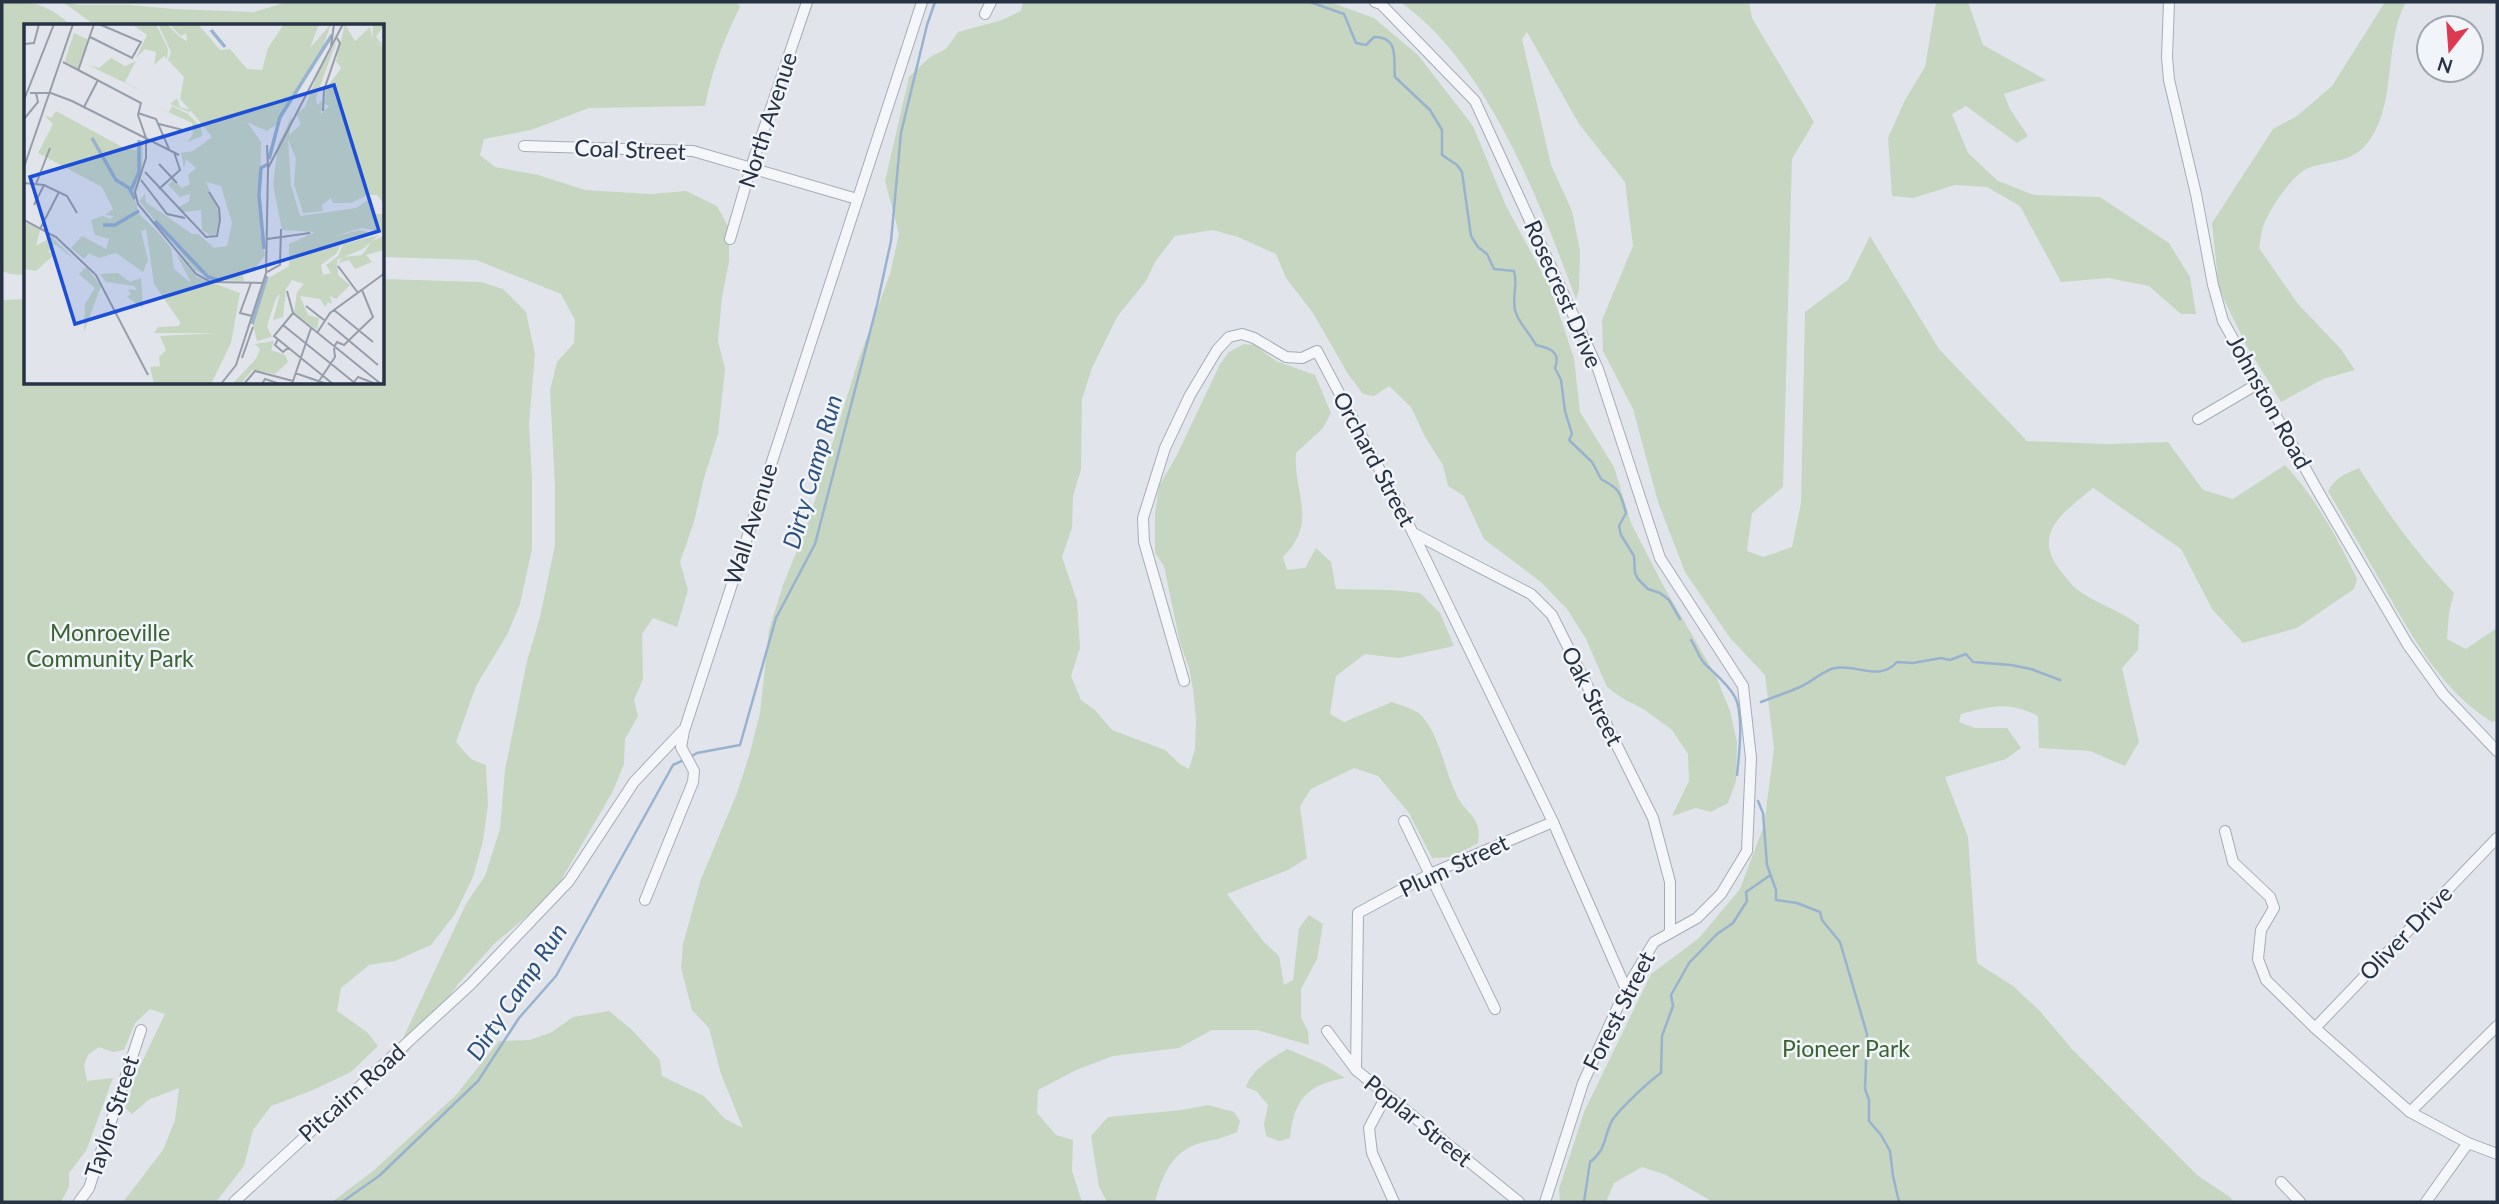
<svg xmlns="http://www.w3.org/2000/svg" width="2499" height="1204" font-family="Lato,sans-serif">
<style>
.green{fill:#c6d6c1}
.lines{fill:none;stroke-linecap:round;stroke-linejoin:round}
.stream{stroke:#98b2cf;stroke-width:2.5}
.minor-casing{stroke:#a5acb6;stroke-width:12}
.minor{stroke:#f4f6f9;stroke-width:10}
.labels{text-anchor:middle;stroke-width:5;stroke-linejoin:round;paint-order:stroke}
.street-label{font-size:23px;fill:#273245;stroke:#f1f4f8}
.park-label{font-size:23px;fill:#3b6233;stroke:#f1f4f8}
.water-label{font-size:24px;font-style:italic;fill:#2d507e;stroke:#f1f4f8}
.inset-river{fill:none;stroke:#98b2cf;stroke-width:3.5}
.inset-road{fill:none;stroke:#979da9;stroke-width:2}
.view{fill:#1d4ed8;fill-opacity:0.15;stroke:#1d4ed8;stroke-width:3.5}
.inset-edge{fill:none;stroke:#273245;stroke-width:3.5}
</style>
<rect width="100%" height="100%" fill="#e1e5eb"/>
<g class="green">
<path d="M2 2C37 2 45 3 72 26H26V275L10 274 2 271Z"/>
<path d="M63 2 79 5H131L174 9 254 12 287 2H737L740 7C724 39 712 70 705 106L589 108 531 130 484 139 480 155 495 167 538 175 585 190 651 194 686 191 717 206 729 228V262L722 297 718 341 725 369 718 434 704 478 694 522 680 562 688 590 677 627 653 618 642 634 643 679 634 700 638 716 625 739 624 764 613 791 560 882 539 906 494 944 459 983 405 1056 389 1068 466 904 485 876 500 829 505 770 527 661 540 617 555 545V486L550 390 557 362 574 343 575 320 561 294 476 260 383 257V26H96Z"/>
<path d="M1023 2H1330L1374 18 1418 55 1473 126 1506 206 1550 287 1574 358 1580 412 1614 467 1631 523 1664 587 1716 676 1730 711 1737 742 1736 781 1728 803 1711 812 1696 808 1672 816 1689 781 1688 754 1672 730 1645 710 1622 698 1607 687 1586 639 1567 609 1542 583 1484 539 1464 496 1448 486 1443 465 1425 437 1411 407 1389 386 1374 396 1363 394 1348 374 1313 313 1286 278 1276 254 1238 237 1213 230 1175 236 1155 262 1146 281 1117 317 1092 368 1082 399 1081 470 1073 496 1072 528 1062 557 1077 601 1080 648 1071 676 1081 700 1095 710 1112 730 1165 750 1180 764 1189 769 1195 749 1196 719 1193 689 1189 668 1180 643 1164 566 1155 553V514L1159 486 1176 457 1220 364 1229 352 1244 344 1255 345 1276 361 1315 375 1331 413 1323 428 1296 453C1293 494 1319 521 1283 557L1287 570 1305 568 1316 548 1331 562 1336 589 1392 590 1420 593 1440 613 1454 646 1399 658 1365 654 1336 676 1330 714 1344 722 1392 702C1402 706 1416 709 1422 716 1441 738 1444 770 1457 796 1467 816 1482 815 1478 843L1452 857 1432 858 1409 813 1378 776 1354 768 1311 789 1300 806 1307 858 1288 870 1227 894 1264 942 1279 956 1284 985 1293 980 1299 928 1309 915 1323 924 1317 959 1301 989V1017L1308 1031 1309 1045 1257 1030H1212L1179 1048 1113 1056 1076 1070 1038 1090 1037 1113 1056 1135 1073 1140 1072 1171 1082 1202H332L373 1171 456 1095 499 1041 530 1040 552 1032 573 1017 609 1011 632 1030 660 1060 662 1076 704 1096 725 1119 743 1128 721 1074 709 1028 692 1010 681 968 683 944 701 879 737 793 749 756 760 713 769 630 783 585 807 526 857 364 890 274 899 234 885 181 909 77 930 57 946 49 958 32 1002 20 1021 11Z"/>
<path d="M1400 2H1749L1752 18 1814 122 1792 159 1783 487 1752 513 1747 551 1763 557 1792 547 1801 503 1805 312 1848 280 1870 236 1939 349 2027 441 2108 444 2168 442 2203 490 2233 499 2285 465C2317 500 2337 537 2357 579L2354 589 2297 628 2243 643 2212 609 2181 549 2093 488C2063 513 2029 534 2063 574 2068 579 2072 586 2078 590 2094 603 2120 610 2139 625L2138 650 2122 668 2139 742 2125 766 2090 751 2039 748 2038 716C2007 701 1993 706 1961 714L1959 722 1975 728H2007L2021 748 2006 759 1945 777 1968 837 1977 963 2013 986 2039 1010 2071 1048 2197 1175 2230 1197 2234 1202H1713L1666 1175 1642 1167 1614 1183 1606 1202H1560L1559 1189 1584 1112 1651 974 1699 938 1740 889 1764 825 1774 748 1765 675 1730 638 1685 572 1658 502 1633 409 1603 351 1602 320 1633 246 1625 182 1579 124 1527 32 1522 39 1551 165 1572 211 1580 251 1579 289 1576 299C1540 203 1487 62 1400 2Z"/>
<path d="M1936 2H1968L1983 45 2046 80 2004 94 2010 109 2028 136 2017 143 1966 106 1952 114 1968 153 1998 181 2034 195 2100 197 2169 243 2190 277 2196 314H2181L2149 286 2108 278 2061 282 2020 206 1987 187 1955 185 1913 198 1892 196 1888 138 1905 100 1925 67Z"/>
<path d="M2385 2H2406C2382 46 2399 111 2363 148 2349 162 2325 162 2308 168 2293 174 2271 207 2265 222 2261 229 2261 239 2259 248L2298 304 2340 348 2355 370 2323 379 2281 402 2246 345 2219 289 2212 223 2273 129 2297 116 2332 86Z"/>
<path d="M383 279 481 282 503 289 526 312 535 354 529 424 532 479V549L520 604 508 633 476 686 456 742 471 759 486 765 488 805 483 841 473 877 455 914 431 945 395 961 369 965 341 988 337 1011 367 1032 378 1046 351 1072 313 1090 271 1106 253 1130 244 1166 216 1202H123L163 1150 175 1120 179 1088 150 1099 132 1114 125 1108 138 1070 165 1014 150 1009 135 1023 124 1050 113 1052 99 1047 88 1055 84 1066 87 1081 113 1078 86 1151 69 1173V1187L61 1202H2V300L26 299V383H383Z"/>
<path d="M2359 468C2387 513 2418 555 2454 593L2449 613 2447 639 2466 649 2497 628V721L2492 722C2442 691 2413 638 2385 589 2366 556 2347 523 2328 491 2335 478 2346 473 2359 468Z"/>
<path d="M1287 1049 1323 1064 1345 1078C1306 1085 1294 1100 1290 1138L1279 1141 1266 1136 1264 1124 1268 1105 1256 1091 1246 1087C1251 1070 1272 1058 1287 1049Z"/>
<path d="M1208 1105 1234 1112 1240 1121 1237 1132C1224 1138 1213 1140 1200 1143 1172 1151 1162 1176 1155 1202H1107L1099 1187 1091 1136 1108 1117 1182 1110Z"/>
</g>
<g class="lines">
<g class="stream">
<path d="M1310 2 1344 14 1356 43 1366 45 1374 37C1400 37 1393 59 1395 77L1430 110 1442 130V155L1457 165 1462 172 1471 236 1478 247 1487 254 1494 269 1514 271C1518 285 1512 296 1515 310 1518 323 1530 333 1536 345 1550 348 1561 352 1555 368L1561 380 1565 411 1572 434 1569 440 1592 462 1601 479C1620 489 1620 492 1626 513L1619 526 1621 535 1634 556 1635 573 1638 579 1648 589 1660 593 1669 600 1680 619"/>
<path d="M1691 640C1696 647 1699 658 1705 664 1715 674 1728 684 1735 697 1744 714 1739 756 1737 775"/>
<path d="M1761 702C1774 697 1789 692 1802 686 1813 681 1824 670 1835 668 1858 664 1879 682 1897 662L1913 663 1941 658 1950 660 1966 654 1973 662 2011 665 2031 669 2060 680"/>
<path d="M690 757 697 753 740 745 776 618 815 544 877 305 891 241 901 133 927 25 935 2"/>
<path d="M1758 801 1763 813 1767 865 1776 890V900L1797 903 1820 912 1822 920 1840 942 1867 1034 1865 1089 1869 1100V1121L1881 1135 1890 1151 1893 1176 1899 1202"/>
<path d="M342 1202 379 1176 478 1081 519 1018 556 976 673 765 684 760"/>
<path d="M1584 1202 1590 1162C1608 1148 1603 1136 1613 1119 1622 1107 1648 1082 1661 1073L1662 1036 1673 1006 1671 995 1689 963 1717 934 1733 923 1747 901 1746 892 1769 876"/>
</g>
<g class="minor-casing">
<g id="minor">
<path d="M1375 2 1381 4 1475 101 1598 369 1660 558 1743 686 1751 758 1747 851 1721 894 1697 918 1654 942 1626 989 1583 1083 1545 1202"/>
<path d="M2169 2 2167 57 2169 80 2196 194 2213 285 2223 321 2319 493 2408 645 2443 694 2497 751"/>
<path d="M985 14 991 2"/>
<path d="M524 146 693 151 857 199"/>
<path d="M730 239 751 167 807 2"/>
<path d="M2198 419 2259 383"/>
<path d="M1413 533 1531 594 1552 615 1653 818 1670 882V933"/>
<path d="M1184 681 1144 542 1143 518 1165 448 1190 395 1217 350 1229 337 1242 334 1254 338 1286 357 1302 358 1317 351 1413 533 1553 822 1626 989"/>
<path d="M1404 821 1495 1009"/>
<path d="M2225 831 2233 862 2270 897 2274 908 2261 930 2258 959 2266 980 2315 1028 2410 1112 2468 1143 2497 1154"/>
<path d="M645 900 693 782 694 771 681 747 684 731"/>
<path d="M2315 1028 2497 838"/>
<path d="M1327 1031 1356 1070 1519 1202"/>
<path d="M1356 1070 1358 913 1432 873 1553 822"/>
<path d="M1386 1096 1369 1128 1372 1153 1394 1202"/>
<path d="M2410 1112 2497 1026"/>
<path d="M2281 1182 2300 1202"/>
<path d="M79 1202 89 1188 141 1030"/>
<path d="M234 1202 471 984 569 881 634 782 685 728 922 2"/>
<path d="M2426 1202 2468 1143"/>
</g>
</g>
<use href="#minor" class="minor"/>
</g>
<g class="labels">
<g class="street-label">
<text transform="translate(768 120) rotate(-72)" y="8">North Avenue</text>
<text transform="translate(630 150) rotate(2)" y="8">Coal Street</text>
<text transform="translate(1563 294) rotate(66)" y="8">Rosecrest Drive</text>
<text transform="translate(2269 402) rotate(61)" y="8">Johnston Road</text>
<text transform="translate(1374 459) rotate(62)" y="8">Orchard Street</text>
<text transform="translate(751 524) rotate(-72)" y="8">Wall Avenue</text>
<text transform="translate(1592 696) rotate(63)" y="8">Oak Street</text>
<text transform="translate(1454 866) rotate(-25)" y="8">Plum Street</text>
<text transform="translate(2406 933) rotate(-46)" y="8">Oliver Drive</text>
<text transform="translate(1619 1011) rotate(-63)" y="8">Forest Street</text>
<text transform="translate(352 1093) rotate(-42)" y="8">Pitcairn Road</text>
<text transform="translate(112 1117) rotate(-72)" y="8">Taylor Street</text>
<text transform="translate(1418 1121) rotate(39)" y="8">Poplar Street</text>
</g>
<g class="park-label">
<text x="110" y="641">Monroeville<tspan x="110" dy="26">Community Park</tspan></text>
<text x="1846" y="1057">Pioneer Park</text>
</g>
<g class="water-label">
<text transform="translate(813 472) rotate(-74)" y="8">Dirty Camp Run</text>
<text transform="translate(517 992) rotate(-56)" y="8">Dirty Camp Run</text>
</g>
</g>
<g transform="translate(24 24)">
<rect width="360" height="360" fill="#e1e5eb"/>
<path d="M108 0H132L144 25 143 35 140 32 130 41 132 28 121 25 112 34 123 11ZM134 0H143L156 13 163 17 162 9 157 12 145 0H174L196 26 206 25 223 45 238 46 244 24 260 0H295L286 24 307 0 296 31 255 99 243 107 223 98 237 118 236 207 241 231 230 246 219 251 220 257 187 256 171 246 115 177 121 170 122 178 168 210H174L190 224 203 222 208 199 197 162 182 158 196 191 192 210 186 211 178 206 177 186 160 188 154 183 165 178 166 170 156 173 144 161 149 156 158 164 166 160 164 151 172 144 162 135 160 144 157 129 169 127 188 113 167 87 165 88 146 80 153 74 156 83 166 86 156 75 160 53 144 36 147 28ZM321 0 331 17 346 3 348 15 349 2 346 0 360 1 352 13 360 22 350 18 360 23V180L353 171H343L327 179H309L307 174 298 181 299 187 279 189 270 160 272 134 264 116 267 161 276 192 332 184 347 174 351 190H360V208L337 204 308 213 336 206 347 209 318 219 312 230 297 241 299 251 307 249 302 241 314 232 319 220 355 211 339 225 313 236 314 251 326 261 312 275 306 272 308 280 304 278 301 283 296 275 276 272 284 291 295 294 293 306 270 289 273 268 280 260 268 256 262 265 259 293 249 296 256 270 252 274 243 302 248 313 233 317 228 297 243 255 265 242V220L291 208 258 206 249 161 254 121 268 92 265 111 277 100 272 90 281 83 294 49 313 16 292 73 293 81 298 77 297 90 305 82 301 80 302 65 317 44 312 37ZM50 9 65 16 54 45 41 37ZM87 34 101 42 112 37 101 58 118 67 64 41 75 44ZM131 82 145 88 148 82 164 90 177 103 178 112 163 118 169 110 168 99ZM32 87 102 125 112 126 119 116 118 150 110 172 115 190 134 208 147 224 150 245 167 259 152 229 173 253 216 269 207 319 187 360H130L126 343 136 342 135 333 142 326 136 312 194 309H130L134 303 155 302 156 298 130 260 122 205 117 207 124 236 119 248 92 229 75 234 65 229 60 235 47 224 58 212 82 225 85 215 71 211 67 196 79 192 86 195 90 192 81 191 89 185 78 163 14 129 29 100 20 91 27 94ZM0 198 16 206 12 222 28 213 52 237 31 220 24 228 31 230 12 247 0 245ZM360 212V226L342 231 348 238 331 245 325 236 314 239 319 233 338 231 348 217ZM62 243 77 262 60 308 61 280 71 264 55 250ZM94 249 106 258 117 254 119 284 103 273 107 270 104 265 113 266 110 262 82 258 76 250ZM250 317 247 326 261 331 264 338 251 350 228 346 217 360H208L232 335 236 325 231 320Z" fill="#c6d6c1"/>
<path class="inset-river" d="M187 6 201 23M68 114 92 156 105 164 111 175M245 135 256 93 308 11M107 166 115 148V116M131 197 184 253 198 257M79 201H91L115 187M240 225 235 171 237 144 244 140M228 300 243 252"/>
<path class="inset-road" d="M66 13 108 34 117 18 75 0M0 20 10 19 15 0M307 22 310 0M39 38 117 79 114 91 122 114V134L111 168 114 180 172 250 187 258 239 259M54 47 70 0M6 69H27L48 77 155 131M0 76 30 0M60 83 74 56M299 87 300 66 316 19 313 14M114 89 132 95 145 125M0 95 14 78 12 69M135 100 159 106M243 121 244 143M135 140 153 159M0 143 49 0M121 148 182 213 193 212 196 196 195 184 185 168M117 156 143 190 161 194M0 159 20 161 43 172 53 189M12 160 26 124M135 165 156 146 150 128M10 181 20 161M0 196 32 213 72 251 124 351M16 205 35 168M243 215 286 209M314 242 334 269M243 248 256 241 257 205M227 259 216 289 228 292M263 267 269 289 357 360M282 282 300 296M310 286 349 318M269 289 250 312 309 360M304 299 354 341M259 301 332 360M293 309 306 289 361 249M254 315 251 321 259 328 264 324M310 323 313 318 320 321 349 293 338 266M218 334 229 303M271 349 303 360M330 358 334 353 352 360M197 360 212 341 242 249 244 144 319 0M220 360 231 347 269 357M238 360 241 355 256 360M268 360 287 304M293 360 311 333 310 324"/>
<path class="view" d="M310 61 355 207 51 300 6 153Z"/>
<rect width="360" height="360" class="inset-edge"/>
</g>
<rect width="2499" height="1204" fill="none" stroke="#273245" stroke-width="7"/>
<g transform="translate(2450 49) rotate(197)"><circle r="33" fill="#f1f4f8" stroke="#a0a6b0" stroke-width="2"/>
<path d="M0-5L12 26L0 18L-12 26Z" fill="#dd3a50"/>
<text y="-10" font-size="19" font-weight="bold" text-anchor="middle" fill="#273245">N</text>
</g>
</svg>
